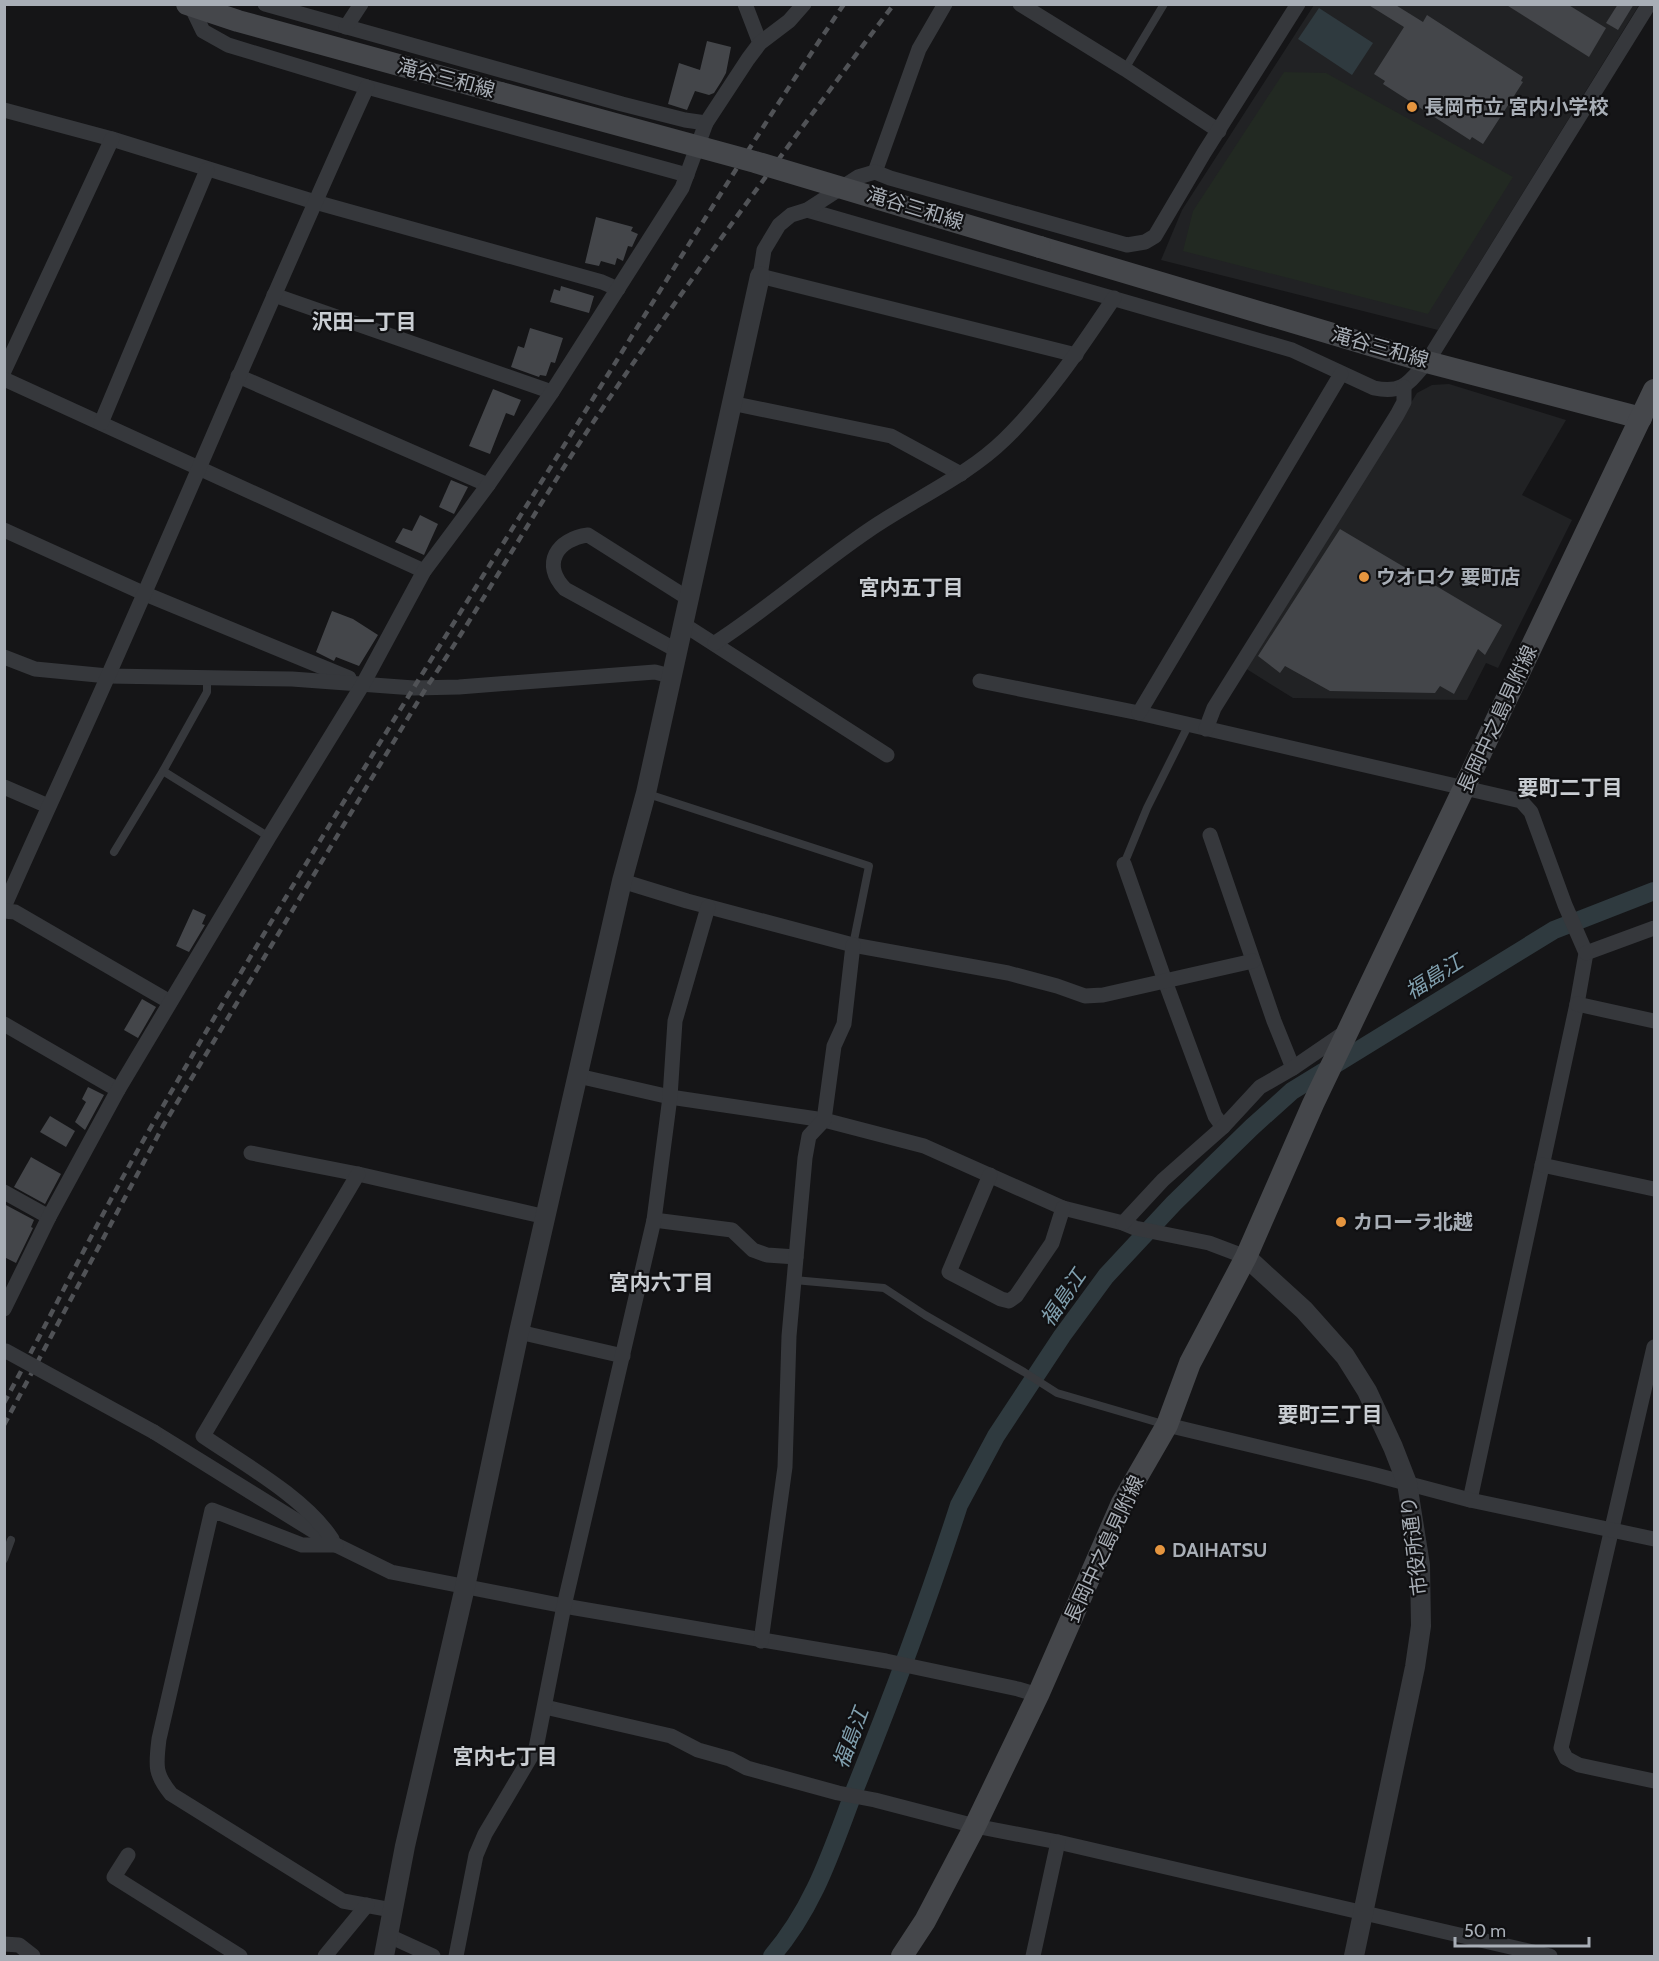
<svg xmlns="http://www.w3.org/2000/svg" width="1659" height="1961" font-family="Cabin,'Noto Sans JP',sans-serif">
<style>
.built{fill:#212224}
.green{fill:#222922}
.water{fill:#2f3a3f}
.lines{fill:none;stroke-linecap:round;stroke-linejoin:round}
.canal{stroke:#2f3a3f;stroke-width:18}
.building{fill:#44464a}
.service{stroke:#36383c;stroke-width:8}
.minor{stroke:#36383c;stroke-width:15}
.tertiary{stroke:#36383c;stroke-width:20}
.secondary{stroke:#45474b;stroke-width:22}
.rail{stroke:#505256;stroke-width:4.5;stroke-dasharray:8 6;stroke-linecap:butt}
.minor-bridge{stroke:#36383c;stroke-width:15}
.secondary-bridge{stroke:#45474b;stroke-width:22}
.poi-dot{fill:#e5953f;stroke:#101012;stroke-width:2}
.labels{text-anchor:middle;stroke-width:4.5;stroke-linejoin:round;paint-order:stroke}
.street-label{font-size:20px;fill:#a8aeb6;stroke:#101012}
.poi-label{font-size:20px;font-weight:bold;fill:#a8aeb6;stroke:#101012;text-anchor:start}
.neighbourhood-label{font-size:21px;font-weight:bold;fill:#c9cdd2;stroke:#101012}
.water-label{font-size:21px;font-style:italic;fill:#81a0af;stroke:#101012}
</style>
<rect width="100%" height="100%" fill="#151517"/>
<g class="built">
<path d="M1314 5H1639L1438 330 1161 260 1182 210Z"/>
<path d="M1449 384 1566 420 1522 495 1572 520 1498 668 1486 663 1467 700 1293 698 1245 668 1417 393 1432 385Z"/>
</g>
<path class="green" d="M1284 72 1326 73 1513 177 1428 314 1183 251 1193 211Z"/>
<path class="water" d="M1319 8 1373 43 1352 75 1298 39Z"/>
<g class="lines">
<path class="canal" d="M772 1956C815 1906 832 1849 855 1789 893 1695 928 1601 959 1505L996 1436 1062 1336 1106 1276 1174 1203 1252 1127 1292 1091 1554 930 1654 891"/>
</g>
<g class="building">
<path d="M1367 4H1394L1423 22 1427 15 1523 77 1521 81 1523 82 1483 144 1472 137 1470 140 1383 84 1385 81 1374 74 1404 27Z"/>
<path d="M1505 4H1567L1606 28 1589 57Z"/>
<path d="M1618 4H1634L1618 30 1606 23Z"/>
<path d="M707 41 731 47 726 73 721 82 714 93 709 95 695 91 687 110 668 104 679 63 700 70Z"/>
<path d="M596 217 633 227 631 231 638 234 632 247 628 246 623 261 617 258 615 265 601 261 599 266 585 263Z"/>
<path d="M561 286 594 296 589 313 550 302 554 289 560 291Z"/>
<path d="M530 328 563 338 555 363 551 362 546 376 540 375 539 377 511 367 518 346 524 348Z"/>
<path d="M493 389 521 400 514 416 506 413 490 454 469 446Z"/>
<path d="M451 480 468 487 454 514 439 507Z"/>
<path d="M420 515 438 524 424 555 395 542 403 528 412 531Z"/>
<path d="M1340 529 1502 625 1485 655 1478 649 1454 694 1440 686 1435 693 1330 691 1285 666 1280 673 1258 656Z"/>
<path d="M332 611 353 619 378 635 359 666 336 657 334 661 316 652Z"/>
<path d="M193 909 206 915 202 924 205 925 189 952 176 946Z"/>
<path d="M142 999 156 1007 138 1038 124 1030Z"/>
<path d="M88 1087 104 1095 85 1130 75 1122 86 1102 82 1099Z"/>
<path d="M50 1116 75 1131 66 1147 40 1132Z"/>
<path d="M31 1157 61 1174 45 1204 14 1187Z"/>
<path d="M4 1204 34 1220 31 1227 33 1228 16 1263 4 1257Z"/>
</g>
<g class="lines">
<g class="service">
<path d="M1125 69 1164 4"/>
<path d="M163 771 269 837"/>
<path d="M648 794 869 866 853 945"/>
<path d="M114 852 163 771 207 692V678"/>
<path d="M1124 864 1147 808 1188 726"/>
<path d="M794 1280 884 1288 925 1315 1024 1372 1057 1393 1163 1424"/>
<path d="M4 1559 11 1540"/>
</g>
<g class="minor">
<path d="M196 4 191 6 203 31 228 45 367 87 687 175"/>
<path d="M265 4 622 104 685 120 706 123"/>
<path d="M745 4 760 43"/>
<path d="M1020 4 1125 69 1219 131"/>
<path d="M346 27 361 4"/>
<path d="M4 110 112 139 315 202 602 282 618 289"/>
<path d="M875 172 919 49 945 4"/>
<path d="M807 210 1292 350 1374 388C1404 394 1409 382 1427 362L1649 4"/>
<path d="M274 295 552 392"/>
<path d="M1076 355 760 276 764 250 779 225 791 215 807 210 858 177 875 172 890 178 1127 245 1145 242 1155 236 1204 153 1298 4"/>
<path d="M4 371 112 139"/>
<path d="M238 376 488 485"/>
<path d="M4 379 424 571"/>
<path d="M731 403 891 436 961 474"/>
<path d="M101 423 207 170"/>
<path d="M4 530 143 593 349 678"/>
<path d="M683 624 887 755"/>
<path d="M715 643C769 608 816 566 869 530 914 499 966 477 1005 439 1048 397 1081 347 1114 298"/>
<path d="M676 650 565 589C541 564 557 539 588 535L689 599"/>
<path d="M4 657 35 669 108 676 292 679 414 688 459 687 655 672 670 676"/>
<path d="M980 681 1139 713 1521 801 1531 812 1565 905 1586 953 1577 1004 1470 1500"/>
<path d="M1139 713 1341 374"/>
<path d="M1206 729 1214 708 1397 415 1404 402V387"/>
<path d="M4 787 48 806"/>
<path d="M1210 835 1274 1021 1293 1068"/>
<path d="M1124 864 1165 981 1215 1116 1223 1127"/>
<path d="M622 881 687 901 853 945 1008 973 1057 986 1085 996 1103 995 1253 961"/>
<path d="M4 907C38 829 74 753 108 676 195 480 278 282 367 87"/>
<path d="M4 911 15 912 170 1002"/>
<path d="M1586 953 1654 928"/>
<path d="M1577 1004 1654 1021"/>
<path d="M4 1024 118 1090"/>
<path d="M578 1076 670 1097 824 1120 924 1146 1063 1208 1123 1223 1135 1228 1209 1243 1246 1257"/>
<path d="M251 1153 358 1174 546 1217"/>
<path d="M1542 1165 1654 1189"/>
<path d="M990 1175 949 1272 1001 1299 1009 1301 1016 1296 1052 1243 1063 1208"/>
<path d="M4 1192 49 1217"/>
<path d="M654 1220 732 1230 753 1250 767 1255 796 1257"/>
<path d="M1123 1223 1163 1180 1223 1127 1260 1087 1293 1068 1347 1031"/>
<path d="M4 1309 49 1217 118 1090 269 837 363 684 424 571 488 485 552 392 682 188 706 123 748 59 760 43 789 21 804 4"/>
<path d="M519 1332 623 1356"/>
<path d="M1654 1347 1561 1748 1566 1758 1579 1765 1654 1781"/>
<path d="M1167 1425 1372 1474 1470 1500 1654 1539"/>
<path d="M154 1432 336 1545 391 1572 564 1606 886 1661 1018 1689 1038 1695"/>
<path d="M332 1539C305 1498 244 1464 203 1436L358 1174"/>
<path d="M336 1545H302L212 1510 159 1739C156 1765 154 1773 171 1794L343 1901 392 1910"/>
<path d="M761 1641 785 1467 789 1336 805 1158 809 1136 824 1120 834 1046 844 1024 853 945"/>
<path d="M545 1707 671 1736 698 1750 730 1759 747 1768 838 1793 875 1800 975 1826 1058 1842 1550 1956"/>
<path d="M128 1855 114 1877 240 1956"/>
<path d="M387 1935 433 1956"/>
<path d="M4 1944 19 1945 33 1956"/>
<path d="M325 1956 367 1905"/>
<path d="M456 1956 476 1855 485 1834 536 1748 564 1606 654 1220 670 1097 675 1021 708 907"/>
<path d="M1033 1956 1058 1842"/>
</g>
<g class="tertiary">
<path d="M1246 1257 1304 1310 1345 1356 1367 1391 1393 1447 1407 1483 1420 1565 1421 1626 1415 1667 1354 1956"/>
<path d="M384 1956 405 1846 465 1587 519 1332 622 881 646 793 760 276"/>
</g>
<g class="secondary">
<path d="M187 4 238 21 501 93"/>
<path d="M1040 247 1427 362 1641 418"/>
<path d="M902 1956 925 1921 975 1826 1038 1695 1122 1503 1167 1425 1190 1363 1246 1257 1313 1104 1654 390"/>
</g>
<g class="rail">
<path d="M4 1403C55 1309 101 1213 155 1120 277 907 407 698 537 489 638 327 737 163 844 4"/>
<path d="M4 1425 163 1126 426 688C483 603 533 513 590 427 686 283 790 143 894 4"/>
</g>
<path class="minor-bridge" d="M6 1351 154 1432"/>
<path class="secondary-bridge" d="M501 93 755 162 1040 247"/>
</g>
<g class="poi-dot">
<circle cx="1412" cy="107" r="6"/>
<circle cx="1364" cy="577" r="6"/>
<circle cx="1341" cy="1222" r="6"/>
<circle cx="1160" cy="1550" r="6"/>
</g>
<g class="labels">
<g class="street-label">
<text transform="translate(446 78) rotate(15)" y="7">滝谷三和線</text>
<text transform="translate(915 208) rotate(17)" y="7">滝谷三和線</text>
<text transform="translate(1380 347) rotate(16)" y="7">滝谷三和線</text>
<text transform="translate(1497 719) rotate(-65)" y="7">長岡中之島見附線</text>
<text transform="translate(1414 1546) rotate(-97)" y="7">市役所通り</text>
<text transform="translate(1104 1549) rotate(-65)" y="7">長岡中之島見附線</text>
</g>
<g class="poi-label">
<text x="1424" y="114">長岡市立 宮内小学校</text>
<text x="1376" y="584">ウオロク 要町店</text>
<text x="1353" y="1229">カローラ北越</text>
<text x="1172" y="1557">DAIHATSU</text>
</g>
<g class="neighbourhood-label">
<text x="364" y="329">沢田一丁目</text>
<text x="911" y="595">宮内五丁目</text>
<text x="1570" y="795">要町二丁目</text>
<text x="661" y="1290">宮内六丁目</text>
<text x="1330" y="1422">要町三丁目</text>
<text x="505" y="1764">宮内七丁目</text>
</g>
<g class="water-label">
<text transform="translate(1434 977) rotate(-32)" y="7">福島江</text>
<text transform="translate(1063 1298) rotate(-56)" y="7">福島江</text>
<text transform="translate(851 1738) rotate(-69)" y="7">福島江</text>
</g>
</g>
<rect width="1659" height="1961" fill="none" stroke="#a8aeb6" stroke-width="12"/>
<path d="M1455 1937v9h134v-9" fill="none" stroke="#a8aeb6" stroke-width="3"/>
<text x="1464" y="1937" font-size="18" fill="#a8aeb6" stroke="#101012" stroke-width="4.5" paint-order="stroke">50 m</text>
</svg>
